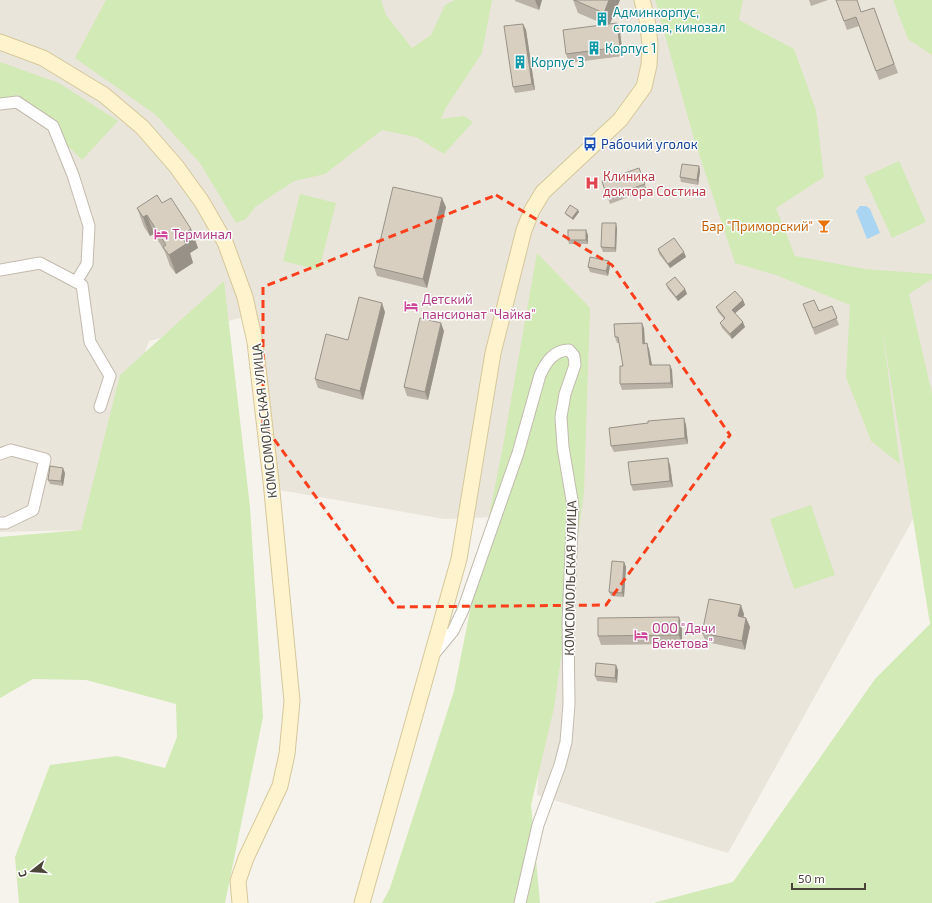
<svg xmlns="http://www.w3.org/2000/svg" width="932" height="903" font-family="'Exo 2',sans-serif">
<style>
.residential{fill:#eae5da}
.green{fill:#d2eab5}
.water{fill:#a9d4f2}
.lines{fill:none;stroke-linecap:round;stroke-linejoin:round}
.minor-casing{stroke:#c2bbae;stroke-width:13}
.secondary-casing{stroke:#d6c79b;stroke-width:17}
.minor{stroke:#fff;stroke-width:11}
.secondary{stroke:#fff3cd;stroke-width:15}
.wall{fill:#bab2a6}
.shaded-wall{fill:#979187}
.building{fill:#d8cfc1;stroke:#979187}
.marked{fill:none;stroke:#fc3f1d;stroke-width:3;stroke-dasharray:8 5;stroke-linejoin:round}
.labels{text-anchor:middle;stroke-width:3;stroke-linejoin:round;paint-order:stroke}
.culture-label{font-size:13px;fill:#0d838f;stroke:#fff;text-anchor:start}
.transit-label{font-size:13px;fill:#164399;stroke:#fff;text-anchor:start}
.health-label{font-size:13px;fill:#be3a42;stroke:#fff;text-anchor:start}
.food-label{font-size:13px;fill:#c56008;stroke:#fff;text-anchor:end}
.hotel-label{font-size:13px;fill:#b23c85;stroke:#fff;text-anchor:start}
.street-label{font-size:13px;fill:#4b4439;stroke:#fff}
</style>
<rect width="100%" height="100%" fill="#f6f3ec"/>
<path class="residential" d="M0 0H932V485L728 853 537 795 555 515 444 519 274 489 244 317 149 341 81 530 0 532Z"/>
<g class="green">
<path d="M106 0H381L386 15 412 48 431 35 445 5 455 0H492L482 53 445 109 441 119 464 116 473 122 444 154 416 137 382 130 325 174 294 181 255 207 246 219 236 223 200 163 156 115 75 58Z"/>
<path d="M655 0H743L739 20 794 49 816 110 824 177 776 208 795 256 865 269 932 274V279L909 294 932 394V903H653L733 882 875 679 930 624 882 327 900 464 871 441 846 377 850 305 776 275 735 263 695 142Z"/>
<path d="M893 0H932V55L908 39Z"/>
<path d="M0 62 59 83 118 121 82 160 17 95 0 99Z"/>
<path d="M899 161 926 222 892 238 864 177Z"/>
<path d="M300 194 336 203 319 270 283 261Z"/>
<path d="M537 253 590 308 584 492 554 708 531 805 540 903H382L390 888 454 691 503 446Z"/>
<path d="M224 281 250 507 263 717 225 903H19L15 857 50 765 117 756 165 768 177 737 176 704 86 680 33 679 0 698V537L81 530 120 375Z"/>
<path d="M811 505 835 575 794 589 770 519Z"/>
</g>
<path class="water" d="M860 206H866L870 209 880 233 867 239 856 211Z"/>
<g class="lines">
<g class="minor-casing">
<g id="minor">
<path d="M0 104 17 102 53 126 73 175 89 226 87 264 76 282"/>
<path d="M0 270 40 263 82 285 90 342 110 376 100 407"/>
<path d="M0 454 11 450 45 459 33 510 6 523H0"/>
<path d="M433 655 453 631 463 610 518 453 540 375C546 362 554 350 569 350L574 356 575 365 565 394 561 417 563 447 573 506 568 622 569 704 566 742 560 765 538 825 520 903"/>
</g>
</g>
<g class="secondary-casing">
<g id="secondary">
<path d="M0 42 43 58 104 95 142 127 176 166 202 202 225 242 245 297 255 342 271 481 292 701 287 754 280 786 246 858 238 881 240 903"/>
<path d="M362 903 459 559 493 353 524 230 532 210 543 192 620 120 644 87 649 65 650 44 647 19 642 0"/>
</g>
</g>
<use href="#minor" class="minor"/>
<use href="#secondary" class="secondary"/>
</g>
<g class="wall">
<path d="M515 0H542L539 10 515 1Z"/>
<path d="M573 0H620L609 24 620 32 623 56 569 63 566 54 606 25 578 13Z"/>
<path d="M809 0H828L811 6Z"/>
<path d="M836 0 861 12 874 8 898 73 879 80 859 26 847 30Z"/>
<path d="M523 24 526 30 535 90 515 93 513 87Z"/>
<path d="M699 166 700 171 698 185 681 182 680 177Z"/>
<path d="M639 168 647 190 610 204 602 181Z"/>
<path d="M162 203 191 229 198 248 190 253 193 263 176 274 170 266 165 252 154 234 150 236 144 227 137 208Z"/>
<path d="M446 207 427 288 377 276 374 267Z"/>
<path d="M578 210 579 212 573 220 566 215 565 213Z"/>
<path d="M617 228 616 252H603L601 247Z"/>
<path d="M588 235V244H569L568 240Z"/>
<path d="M658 249 686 257 670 268 659 254Z"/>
<path d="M610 266 608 276 590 272 588 267Z"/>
<path d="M666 284 685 289 687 294 678 301 668 289Z"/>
<path d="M743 300 745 305 735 313 745 327 732 339 722 328 720 323 724 319 718 312 716 307Z"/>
<path d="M803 304 819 311 832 306 839 325 815 335Z"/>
<path d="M385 312 363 400 318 388 315 379 348 340Z"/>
<path d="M644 328 645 343 649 349 652 365H670L672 370 673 388 622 390 620 384 623 366 619 343H617L615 337Z"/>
<path d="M444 331 428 400 407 396 404 387Z"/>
<path d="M684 418 686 425 688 444 614 452 611 446 648 423Z"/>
<path d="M670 465 673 487 633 491 631 485Z"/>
<path d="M65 473 63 486 50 484 48 480Z"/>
<path d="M624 562 626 567 624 597 611 596 609 592Z"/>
<path d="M744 614 743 617 746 618 750 627 745 650 706 642 702 633Z"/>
<path d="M682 626V644L601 645 598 636Z"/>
<path d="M618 670 617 683 597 681 595 676Z"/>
</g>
<g class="shaded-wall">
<path d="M535 0H542L539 10Z"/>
<path d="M609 0H620L609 26 604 13Z"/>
<path d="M617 23 620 32 623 56 620 47Z"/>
<path d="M523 24 526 30 535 90 532 84Z"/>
<path d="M699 166 700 171 698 185 697 180Z"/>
<path d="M442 198 446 207 427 288 423 279Z"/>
<path d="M578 210 579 212 573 220 572 218Z"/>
<path d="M147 215 154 234 150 236 143 217Z"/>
<path d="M616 223 617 228 616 252 615 248Z"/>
<path d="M191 229 198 248 190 253 193 263 176 274 169 255 181 235Z"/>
<path d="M586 230 588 235V244L586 240Z"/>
<path d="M684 252 686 257 670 268 668 264Z"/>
<path d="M609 261 610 266 608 276 606 271Z"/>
<path d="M685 289 687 294 678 301 676 297Z"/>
<path d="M743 300 745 305 734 314 732 310Z"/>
<path d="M382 303 385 312 363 400 360 391Z"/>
<path d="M743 322 745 327 732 339 730 334Z"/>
<path d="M441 323 444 331 428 400 425 392Z"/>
<path d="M642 323 644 328 645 349 643 344Z"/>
<path d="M647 343 649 349 653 371 650 365Z"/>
<path d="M670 365 672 370 673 388 671 383Z"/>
<path d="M684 418 686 425 688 444 685 438Z"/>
<path d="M668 458 670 465 673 487 670 481Z"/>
<path d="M63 468 65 473 63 486 61 481Z"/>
<path d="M624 562 626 567 624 597 622 593Z"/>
<path d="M741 605 744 614 742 625 738 616Z"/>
<path d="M679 617 682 626V644L679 635Z"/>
<path d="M746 618 750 627 745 650 742 641Z"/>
<path d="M616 665 618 670 617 683 615 678Z"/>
</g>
<g class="building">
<path d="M574 0H609L604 13Z"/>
<path d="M836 0H857L861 12 874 8 894 64 876 71 856 17 844 21Z"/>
<path d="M617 23 620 47 566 54 563 30Z"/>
<path d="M523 24 532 84 513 87 504 26Z"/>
<path d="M682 164 699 166 697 180 680 177Z"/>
<path d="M639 168 645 184 607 197 602 181Z"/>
<path d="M393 187 442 198 423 279 374 267Z"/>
<path d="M157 195 162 203 171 198 191 229 181 235 186 244 169 255 163 247 166 245 147 215 143 217 137 208Z"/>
<path d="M570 205 578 210 572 218 565 213Z"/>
<path d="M602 223H616L615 248 601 247Z"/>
<rect x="568" y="230" width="18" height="10"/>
<path d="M674 238 684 252 668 264 658 249Z"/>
<path d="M590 257 609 261 606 271 588 267Z"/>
<path d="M675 277 685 289 676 297 666 284Z"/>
<path d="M735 291 743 300 732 310 743 322 730 334 720 323 725 318 716 307Z"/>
<path d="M359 297 382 303 360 391 315 379 326 334 348 340Z"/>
<path d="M814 300 819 311 832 306 837 318 813 328 803 304Z"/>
<path d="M420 318 441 323 425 392 404 387Z"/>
<path d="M642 323 643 344 647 343 650 365H670L671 383 620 384V366H623L618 337H615L614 324Z"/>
<path d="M684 418 685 438 611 446 609 428 648 423V421Z"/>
<path d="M668 458 670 481 631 485 628 462Z"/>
<path d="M50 466 63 468 61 481 48 480Z"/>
<path d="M612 561 624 562 622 593 609 592Z"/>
<path d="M709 599 741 605 738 616 746 618 742 641 702 633Z"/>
<path d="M679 617V635L598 636V618Z"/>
<path d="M596 663 616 665 615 678 595 676Z"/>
</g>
<path class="marked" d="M496 195 612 265 730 435 606 605 396 607 263 424V287Z"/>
<defs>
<g id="building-bare" transform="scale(1.08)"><path d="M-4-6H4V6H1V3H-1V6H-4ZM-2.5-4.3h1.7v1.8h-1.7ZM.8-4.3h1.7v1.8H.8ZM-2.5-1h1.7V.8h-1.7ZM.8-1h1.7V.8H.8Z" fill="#0f9aa8" stroke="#fff" stroke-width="2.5" paint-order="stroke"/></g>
<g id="bus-bare" transform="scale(1.08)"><path d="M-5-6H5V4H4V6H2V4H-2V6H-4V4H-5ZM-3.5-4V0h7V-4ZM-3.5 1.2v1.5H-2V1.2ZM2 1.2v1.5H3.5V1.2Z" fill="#1a4fb4" stroke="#fff" stroke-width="2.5" paint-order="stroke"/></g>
<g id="hospital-bare" transform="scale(1.08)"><path d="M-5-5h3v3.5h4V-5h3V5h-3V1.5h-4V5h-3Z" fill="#e0444e" stroke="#fff" stroke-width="2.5" paint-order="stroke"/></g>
<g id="bar-bare" transform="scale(1.08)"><path d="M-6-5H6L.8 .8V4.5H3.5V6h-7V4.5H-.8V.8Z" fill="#e8710a" stroke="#fff" stroke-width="2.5" paint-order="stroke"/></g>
<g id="hotel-bare" transform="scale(1.08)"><path d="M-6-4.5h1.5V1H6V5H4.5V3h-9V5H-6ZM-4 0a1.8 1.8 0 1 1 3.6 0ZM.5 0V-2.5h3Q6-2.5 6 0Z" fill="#d1479c" stroke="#fff" stroke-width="2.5" paint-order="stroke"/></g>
</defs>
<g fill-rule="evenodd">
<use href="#building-bare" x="602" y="19"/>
<use href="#building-bare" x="594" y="48"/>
<use href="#building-bare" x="520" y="62"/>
<use href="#bus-bare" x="590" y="144"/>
<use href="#hospital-bare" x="592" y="183"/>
<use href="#bar-bare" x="824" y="226"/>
<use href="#hotel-bare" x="161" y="234"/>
<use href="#hotel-bare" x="411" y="306"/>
<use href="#hotel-bare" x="641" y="635"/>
</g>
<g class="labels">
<g class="culture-label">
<text x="613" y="17">Админкорпус,<tspan x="613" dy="15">столовая, кинозал</tspan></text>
<text x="605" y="53">Корпус 1</text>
<text x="531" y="67">Корпус 3</text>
</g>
<g class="transit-label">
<text x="601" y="149">Рабочий уголок</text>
</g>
<g class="health-label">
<text x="603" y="181">Клиника<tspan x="603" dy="15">доктора Состина</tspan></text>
</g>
<g class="food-label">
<text x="813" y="231">Бар "Приморский"</text>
</g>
<g class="hotel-label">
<text x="172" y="239">Терминал</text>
<text x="422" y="304">Детский<tspan x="422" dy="15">пансионат "Чайка"</tspan></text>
<text x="652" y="633">ООО "Дачи<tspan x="652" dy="15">Бекетова"</tspan></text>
</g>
<g class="street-label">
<text transform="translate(264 421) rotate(-96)" y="5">КОМСОМОЛЬСКАЯ УЛИЦА</text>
<text transform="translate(570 578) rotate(-89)" y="5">КОМСОМОЛЬСКАЯ УЛИЦА</text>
</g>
</g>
<g transform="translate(32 871) rotate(253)" stroke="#ffffff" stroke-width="3" paint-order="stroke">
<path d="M0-3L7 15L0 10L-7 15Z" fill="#4b4439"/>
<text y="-6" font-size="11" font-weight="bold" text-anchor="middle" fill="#4b4439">С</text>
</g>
<path d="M792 883v6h73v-6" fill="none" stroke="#4b4439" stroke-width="2"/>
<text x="798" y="883" font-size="12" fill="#4b4439" stroke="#ffffff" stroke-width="3" paint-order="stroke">50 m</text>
</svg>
